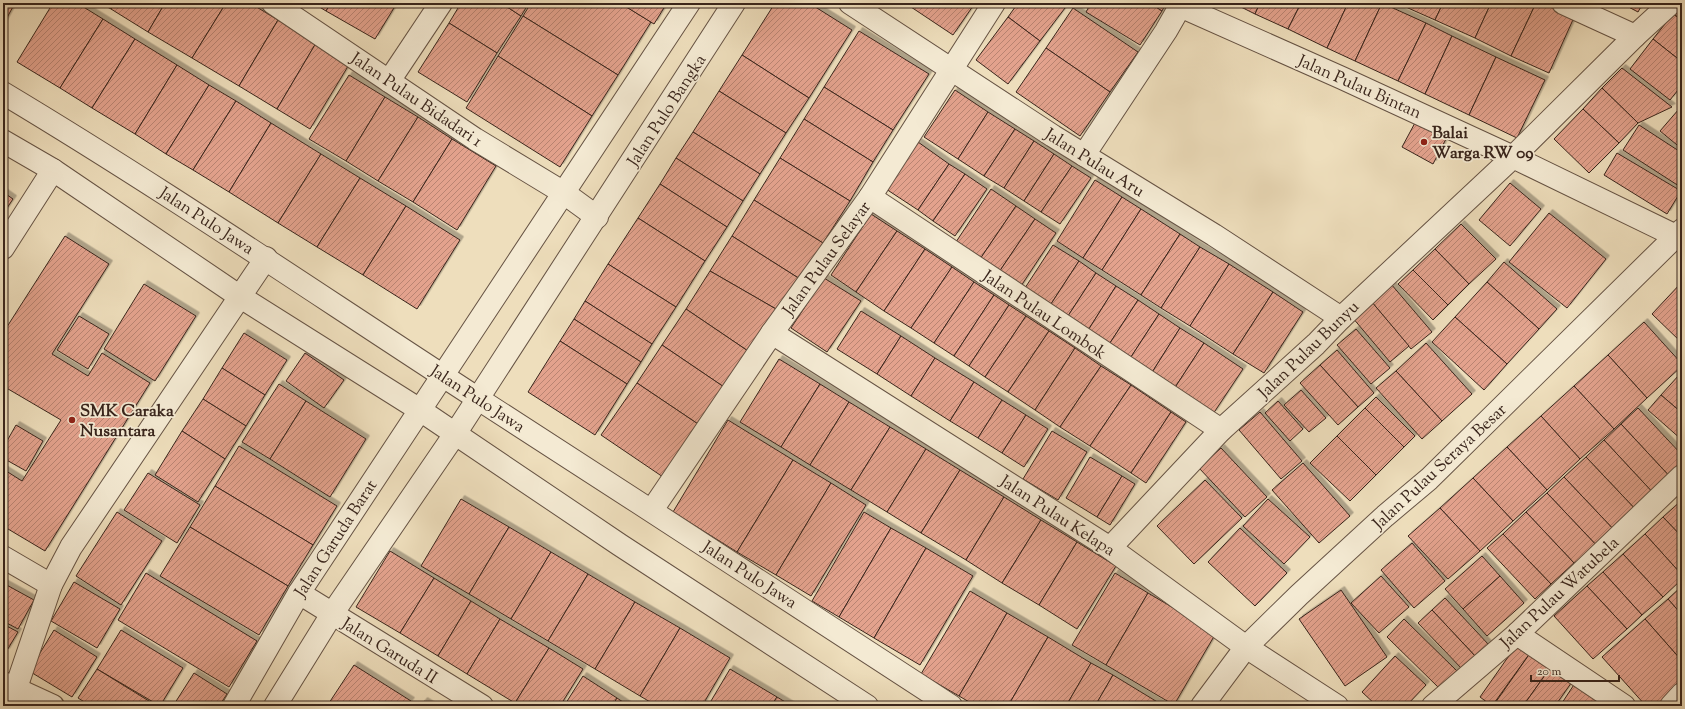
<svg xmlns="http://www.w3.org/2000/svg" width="1685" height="709" font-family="'Sorts Mill Goudy',serif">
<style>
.building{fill:url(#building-hatch);stroke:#39251c;filter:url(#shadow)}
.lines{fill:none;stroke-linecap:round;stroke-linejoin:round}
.minor-casing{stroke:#665344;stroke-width:24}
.minor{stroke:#f4ead3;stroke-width:22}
.poi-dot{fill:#8f2418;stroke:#f4ead3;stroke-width:1.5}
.labels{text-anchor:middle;stroke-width:3.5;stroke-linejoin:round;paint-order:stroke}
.street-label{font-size:17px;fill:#39251c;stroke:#f4ead3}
.poi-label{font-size:17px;font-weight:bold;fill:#39251c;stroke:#f4ead3;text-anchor:start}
</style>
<defs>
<pattern id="building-hatch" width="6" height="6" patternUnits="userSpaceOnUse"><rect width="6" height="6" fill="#e3a28d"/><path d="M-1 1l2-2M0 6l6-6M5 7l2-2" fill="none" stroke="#b98472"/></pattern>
<filter id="shadow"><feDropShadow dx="3.5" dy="-3.5" stdDeviation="0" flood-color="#0004"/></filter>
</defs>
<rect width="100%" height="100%" fill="#eedebc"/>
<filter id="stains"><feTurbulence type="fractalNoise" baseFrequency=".005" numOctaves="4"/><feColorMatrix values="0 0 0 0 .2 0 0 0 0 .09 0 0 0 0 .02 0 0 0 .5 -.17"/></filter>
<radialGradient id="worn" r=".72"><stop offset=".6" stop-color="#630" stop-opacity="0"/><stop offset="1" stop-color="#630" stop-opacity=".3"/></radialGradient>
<g class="building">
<path d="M3 3H15L3 25Z"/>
<path d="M53 3H77L103 19 60 88 17 62Z"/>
<path d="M100 3H115L111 9Z"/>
<path d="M115 3H165L148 32 111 9Z"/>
<path d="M165 3H226L192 58 148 32Z"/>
<path d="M226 3H250L278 20 239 86 192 58Z"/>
<path d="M313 3H331L326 11Z"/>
<path d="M331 3H397L375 39 326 11Z"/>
<path d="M461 3H501L521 16 497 53 449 23Z"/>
<path d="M501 3H529L521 16Z"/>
<path d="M531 3H620L651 22 618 75 523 16Z"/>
<path d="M620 3H667L654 24Z"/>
<path d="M775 3H809L852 30 809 98 742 55Z"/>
<path d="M905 3H975L953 35Z"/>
<path d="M1018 3H1058L1065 8 1040 41 1008 17Z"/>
<path d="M1091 3H1150L1162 11 1140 45 1086 12Z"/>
<path d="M1150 3H1166L1162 11Z"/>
<path d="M1233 3H1260L1255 14Z"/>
<path d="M1260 3H1301L1288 29 1255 14Z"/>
<path d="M1301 3H1348L1327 48 1288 29Z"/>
<path d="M1348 3H1382L1355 61 1327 48Z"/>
<path d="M1382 3 1426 23 1398 81 1355 61Z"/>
<path d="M1398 3H1411L1408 8Z"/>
<path d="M1411 3H1443L1435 20 1408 8Z"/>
<path d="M1443 3H1491L1475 38 1435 20Z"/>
<path d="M1491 3H1536L1511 56 1475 38Z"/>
<path d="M1536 3H1556L1576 13 1549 73 1511 56Z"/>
<path d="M1621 3H1643L1638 12Z"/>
<path d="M1682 3V20L1673 14Z"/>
<path d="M1073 8 1138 52 1110 92 1046 48Z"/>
<path d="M1673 14 1682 20V62L1653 39Z"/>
<path d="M523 16 618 75 592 116 498 56Z"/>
<path d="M1008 17 1040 41 1008 84 976 60Z"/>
<path d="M103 19 135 39 92 108 60 88Z"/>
<path d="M278 20 316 43 277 109 239 86Z"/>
<path d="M449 23 497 53 467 102 418 72Z"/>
<path d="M1426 23 1452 36 1425 94 1398 81Z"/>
<path d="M859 31 929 74 893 130 824 87Z"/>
<path d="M1452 36 1496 57 1469 115 1425 94Z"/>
<path d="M135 39 177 65 135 134 92 108Z"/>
<path d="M1653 39 1682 62V85L1670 100 1630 69Z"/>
<path d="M316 43 350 63 310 129 277 109Z"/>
<path d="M1046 48 1110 92 1080 136 1016 92Z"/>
<path d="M742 55 809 98 786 133 719 91Z"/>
<path d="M498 56 592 116 560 167 466 108Z"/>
<path d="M1496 57 1545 80 1517 138 1469 115Z"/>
<path d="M177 65 209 85 166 154 135 134Z"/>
<path d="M1622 68 1672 107 1638 123 1602 88Z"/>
<path d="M349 75 385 97 346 161 309 139Z"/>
<path d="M209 85 236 101 193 170 166 154Z"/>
<path d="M824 87 893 130 873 162 804 119Z"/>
<path d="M1602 88 1638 123 1619 143 1583 109Z"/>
<path d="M955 90 988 112 958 159 924 137Z"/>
<path d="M719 91 786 133 760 174 693 132Z"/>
<path d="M1682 92V99L1678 96Z"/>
<path d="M385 97 418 117 378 181 346 161Z"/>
<path d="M236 101 271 123 229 192 193 170Z"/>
<path d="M1583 109 1619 143 1589 173 1554 139Z"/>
<path d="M1679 109 1682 112V149L1660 131Z"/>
<path d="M988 112 1015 129 984 176 958 159Z"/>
<path d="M418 117 452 139 413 202 378 181Z"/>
<path d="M804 119 873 162 850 201 780 158Z"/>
<path d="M1416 121 1447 137 1433 164 1402 147Z"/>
<path d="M271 123 321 154 278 223 229 192Z"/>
<path d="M1639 125 1682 153V188L1623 150Z"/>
<path d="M1015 129 1034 141 1004 188 984 176Z"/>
<path d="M693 132 760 174 743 201 676 158Z"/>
<path d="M452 139 496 166 457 230 413 202Z"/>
<path d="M1034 141 1054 154 1024 201 1004 188Z"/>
<path d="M918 142 949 164 918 210 886 189Z"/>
<path d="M1617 153 1681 191 1667 214 1604 175Z"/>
<path d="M321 154 360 178 317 247 278 223Z"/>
<path d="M1054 154 1072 166 1041 212 1024 201Z"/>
<path d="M676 158 743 201 727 227 660 184Z"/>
<path d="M780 158 850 201 823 243 754 200Z"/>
<path d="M949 164 965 174 933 221 918 210Z"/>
<path d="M1072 166 1091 178 1060 224 1041 212Z"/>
<path d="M965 174 987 189 955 236 933 221Z"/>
<path d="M360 178 406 206 363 275 317 247Z"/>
<path d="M1095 180 1122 197 1083 258 1057 241Z"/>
<path d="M1510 183 1541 209 1510 246 1479 220Z"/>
<path d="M660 184 727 227 705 261 638 218Z"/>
<path d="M991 189 1016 206 978 262 954 245Z"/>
<path d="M3 192 13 199 3 214Z"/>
<path d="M1122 197 1141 209 1102 270 1083 258Z"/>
<path d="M754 200 823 243 800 279 732 236Z"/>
<path d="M406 206 460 240 417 309 363 275Z"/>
<path d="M1016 206 1035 219 997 275 978 262Z"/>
<path d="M1141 209 1180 234 1141 295 1102 270Z"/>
<path d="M1549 213 1606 259 1567 308 1509 262Z"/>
<path d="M871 214 897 231 856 292 831 275Z"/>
<path d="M638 218 705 261 676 307 608 264Z"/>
<path d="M1035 219 1056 233 1019 289 997 275Z"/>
<path d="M1461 224 1496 259 1469 284 1435 249Z"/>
<path d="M897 231 925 249 884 311 856 292Z"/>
<path d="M1180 234 1200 247 1161 308 1141 295Z"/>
<path d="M65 236 109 264 52 354 88 376 102 353 150 383 45 551 3 526V469L22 481 61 420 3 386V333Z"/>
<path d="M732 236 800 279 776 309 710 271Z"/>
<path d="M1053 245 1079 261 1049 307 1023 291Z"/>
<path d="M1200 247 1229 264 1190 326 1161 308Z"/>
<path d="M925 249 952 267 911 328 884 311Z"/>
<path d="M1435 249 1469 284 1448 305 1413 270Z"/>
<path d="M1079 261 1096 273 1066 319 1049 307Z"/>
<path d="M1504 262 1557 309 1539 329 1487 282Z"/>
<path d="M608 264 676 307 652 344 585 301Z"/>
<path d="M1229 264 1273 292 1233 354 1190 326Z"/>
<path d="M952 267 974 282 934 343 911 328Z"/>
<path d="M1413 270 1448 305 1433 320 1398 284Z"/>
<path d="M710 271 776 309 748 351 686 309Z"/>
<path d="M1096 273 1116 286 1087 332 1066 319Z"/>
<path d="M824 278 861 301 827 352 791 328Z"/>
<path d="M974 282 994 295 954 356 934 343Z"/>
<path d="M1487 282 1539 329 1507 364 1455 317Z"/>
<path d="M1682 282V343L1652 314Z"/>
<path d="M144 284 196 316 155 381 104 349Z"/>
<path d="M1391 284 1432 332 1411 349 1371 301Z"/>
<path d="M1116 286 1138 300 1108 346 1087 332Z"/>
<path d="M1273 292 1303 312 1264 373 1233 354Z"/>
<path d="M994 295 1009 305 969 366 954 356Z"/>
<path d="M1138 300 1159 314 1129 360 1108 346Z"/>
<path d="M585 301 652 344 641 362 574 319Z"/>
<path d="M1371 301 1409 346 1390 362 1352 317Z"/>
<path d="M1009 305 1026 316 985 377 969 366Z"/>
<path d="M686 309 748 351 724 387 662 345Z"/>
<path d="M861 311 901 336 877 374 837 349Z"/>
<path d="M1159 314 1180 328 1151 374 1129 360Z"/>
<path d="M79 316 109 334 88 369 57 350Z"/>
<path d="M1026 316 1049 331 1008 392 985 377Z"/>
<path d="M1455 317 1507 364 1484 390 1432 342Z"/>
<path d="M574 319 641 362 627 384 560 341Z"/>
<path d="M1644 322 1682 364V366L1647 398 1608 355Z"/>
<path d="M1180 328 1204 343 1174 389 1151 374Z"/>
<path d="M1356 329 1390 368 1371 384 1337 345Z"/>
<path d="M1049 331 1075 348 1035 410 1008 392Z"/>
<path d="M244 333 287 360 265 395 222 368Z"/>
<path d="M901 336 935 358 911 396 877 374Z"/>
<path d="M560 341 627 384 595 435 528 392Z"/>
<path d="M1204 343 1243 369 1213 414 1174 389Z"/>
<path d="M1426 343 1472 394 1442 421 1396 371Z"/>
<path d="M662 345 724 387 698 424 637 383Z"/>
<path d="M1075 348 1101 366 1060 427 1035 410Z"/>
<path d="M1337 350 1374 393 1358 407 1320 365Z"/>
<path d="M305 353 344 380 324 408 286 381Z"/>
<path d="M1608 355 1647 398 1614 429 1574 386Z"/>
<path d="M935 358 974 382 950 421 911 396Z"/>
<path d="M779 359 820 384 781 447 740 422Z"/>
<path d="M1320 365 1358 407 1338 425 1300 383Z"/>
<path d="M1101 366 1131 385 1090 446 1060 427Z"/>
<path d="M222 368 265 395 246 426 203 399Z"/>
<path d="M1396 371 1442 421 1422 439 1376 388Z"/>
<path d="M1679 375 1682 377V413L1661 395Z"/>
<path d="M974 382 1002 400 978 438 950 421Z"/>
<path d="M637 383 698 424 663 477 601 435Z"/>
<path d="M279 384 306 401 270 459 242 442Z"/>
<path d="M820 384 849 402 810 465 781 447Z"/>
<path d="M1131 385 1171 412 1131 473 1090 446Z"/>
<path d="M1574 386 1614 429 1580 459 1541 416Z"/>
<path d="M1301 390 1326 418 1309 432 1284 405Z"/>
<path d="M1661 395 1682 413V440L1648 410Z"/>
<path d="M1376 397 1415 436 1404 447 1365 408Z"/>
<path d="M203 399 246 426 225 459 182 431Z"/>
<path d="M1002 400 1026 415 1002 453 978 438Z"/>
<path d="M306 401 366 439 330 497 270 459Z"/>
<path d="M1278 401 1303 429 1290 441 1265 413Z"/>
<path d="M849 402 890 427 851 490 810 465Z"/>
<path d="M1365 408 1404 447 1376 475 1337 436Z"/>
<path d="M1638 408 1682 455V471L1673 480 1621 424Z"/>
<path d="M1171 412 1186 422 1146 483 1131 473Z"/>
<path d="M1260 412 1302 461 1281 479 1239 430Z"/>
<path d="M1026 415 1048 429 1024 467 1002 453Z"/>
<path d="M1541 416 1580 459 1547 490 1507 447Z"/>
<path d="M728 420 793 460 737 552 673 512Z"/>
<path d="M1621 424 1673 480 1656 496 1604 440Z"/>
<path d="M16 425 43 441 26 471 3 458V448Z"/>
<path d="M890 427 926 449 887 512 851 490Z"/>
<path d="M182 431 225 459 198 502 155 475Z"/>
<path d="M1052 431 1087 452 1058 500 1023 479Z"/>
<path d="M1337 436 1376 475 1350 501 1310 463Z"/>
<path d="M1604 440 1656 496 1638 512 1586 457Z"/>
<path d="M239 446 337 506 313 545 215 486Z"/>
<path d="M1507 447 1547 490 1513 521 1473 478Z"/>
<path d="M1221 448 1267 497 1245 517 1199 468Z"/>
<path d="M926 449 960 470 921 533 887 512Z"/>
<path d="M1090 457 1122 476 1097 517 1066 498Z"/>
<path d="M1586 457 1638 512 1616 532 1564 477Z"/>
<path d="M793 460 831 483 776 575 737 552Z"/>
<path d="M1303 463 1350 516 1319 543 1272 490Z"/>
<path d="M960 470 1004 497 966 560 921 533Z"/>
<path d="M148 473 200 505 177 543 124 510Z"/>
<path d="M1122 476 1135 484 1110 525 1097 517Z"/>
<path d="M1564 477 1616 532 1599 548 1547 493Z"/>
<path d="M1473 478 1513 521 1480 551 1440 508Z"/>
<path d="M1205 480 1242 518 1194 564 1157 526Z"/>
<path d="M831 483 866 505 811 596 776 575Z"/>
<path d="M215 486 313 545 288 586 190 527Z"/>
<path d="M1547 493 1599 548 1574 563 1526 512Z"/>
<path d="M1004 497 1041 520 1002 583 966 560Z"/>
<path d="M461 499 509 527 469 594 421 566Z"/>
<path d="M1268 499 1310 537 1284 564 1243 526Z"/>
<path d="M1682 500V537L1663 517Z"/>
<path d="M1440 508 1480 551 1448 579 1408 536Z"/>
<path d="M117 512 162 541 121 605 76 576Z"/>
<path d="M864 512 891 528 839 617 812 601Z"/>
<path d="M1526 512 1574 563 1551 584 1503 534Z"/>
<path d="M1663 517 1682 537V575L1645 534Z"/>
<path d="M1041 520 1077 542 1039 605 1002 583Z"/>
<path d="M190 527 288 586 259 635 160 576Z"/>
<path d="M509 527 551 552 511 619 469 594Z"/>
<path d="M891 528 926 548 874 638 839 617Z"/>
<path d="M1240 528 1287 573 1255 606 1208 562Z"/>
<path d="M1503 534 1551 584 1535 599 1487 548Z"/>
<path d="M1645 534 1682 575V579L1663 597 1623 554Z"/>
<path d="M1077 542 1116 566 1077 629 1039 605Z"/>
<path d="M1412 543 1445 581 1414 608 1381 570Z"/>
<path d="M926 548 973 576 920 665 874 638Z"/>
<path d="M390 551 434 578 400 633 356 607Z"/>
<path d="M551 552 588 574 548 641 511 619Z"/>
<path d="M1623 554 1663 597 1642 615 1603 572Z"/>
<path d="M1482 556 1500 576 1463 609 1445 589Z"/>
<path d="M1603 572 1642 615 1627 629 1587 586Z"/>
<path d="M146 573 257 641 229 687 118 620Z"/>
<path d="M1115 573 1148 593 1106 665 1072 645Z"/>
<path d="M588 574 635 602 595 669 548 641Z"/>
<path d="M1381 576 1409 607 1379 633 1351 603Z"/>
<path d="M1500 576 1524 603 1487 636 1463 609Z"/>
<path d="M434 578 471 601 438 656 400 633Z"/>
<path d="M74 582 120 609 97 648 51 621Z"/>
<path d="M3 583 34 600 18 629 3 621Z"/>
<path d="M1587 586 1627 629 1593 659 1554 616Z"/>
<path d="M1682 586V615L1668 599Z"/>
<path d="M1341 590 1387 657 1345 686 1299 619Z"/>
<path d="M970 591 1007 613 959 696 921 674Z"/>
<path d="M1148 593 1216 633 1174 705 1106 665Z"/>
<path d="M1445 598 1489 645 1476 657 1432 610Z"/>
<path d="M1668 599 1682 615V661L1645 619Z"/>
<path d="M471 601 500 619 467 674 438 656Z"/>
<path d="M635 602 680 628 640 696 595 669Z"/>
<path d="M1432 610 1476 657 1463 670 1418 623Z"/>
<path d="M1007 613 1048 637 1008 706H976L959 696Z"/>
<path d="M500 619 549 648 515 703 467 674Z"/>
<path d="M1404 619 1457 671 1440 689 1387 637Z"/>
<path d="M1645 619 1682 661V684L1657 706H1646L1602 657Z"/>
<path d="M3 624 18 632 6 652 3 650Z"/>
<path d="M680 628 730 658 702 706H657L640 696Z"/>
<path d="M54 630 97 657 72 697 29 671Z"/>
<path d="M121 630 183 668 160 706 97 669Z"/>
<path d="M1048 637 1091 663 1066 706H1008Z"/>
<path d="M1520 640 1533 649 1492 706 1480 697Z"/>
<path d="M549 648 583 669 560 706H519L515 703Z"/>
<path d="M1533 649 1553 664 1523 706H1493Z"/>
<path d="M1395 656 1426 685 1406 706H1377L1362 692Z"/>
<path d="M1091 663 1113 675 1095 706H1066Z"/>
<path d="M1553 664 1574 679 1555 706H1523Z"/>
<path d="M354 665 411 701 407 706H327Z"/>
<path d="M97 669 157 706H91L78 698Z"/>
<path d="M730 669 777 697 771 706H708Z"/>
<path d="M194 673 227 694 219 706H173Z"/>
<path d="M1113 675 1164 706H1095Z"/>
<path d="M583 676 617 698 612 706H564Z"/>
<path d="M1579 677 1602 693 1593 706H1560Z"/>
<path d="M1602 693 1621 706H1593Z"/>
<path d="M777 697 792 706H771Z"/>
<path d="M617 698 629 706H612Z"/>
<path d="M424 701 432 706H420Z"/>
</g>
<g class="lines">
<g class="minor-casing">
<g id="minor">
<path d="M273 3 475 139 564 193 597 217"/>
<path d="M850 3 1053 136 1214 235 1341 318"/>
<path d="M1563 3 1635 36"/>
<path d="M1180 6 1342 78 1513 157 1635 36 1671 3"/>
<path d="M389 81 441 3"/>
<path d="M3 93C165 190 321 297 480 400 637 502 795 603 951 706"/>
<path d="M3 141 53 170 239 296 420 410 620 545 867 706"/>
<path d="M1084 155 1166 31 1182 3"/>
<path d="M870 197 1221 430"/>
<path d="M3 248 53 170"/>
<path d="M772 333 1110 548 1246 647 1337 706"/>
<path d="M652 510 772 333 870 197 994 3"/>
<path d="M1110 548 1221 430 1316 344 1341 318 1513 157 1682 239"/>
<path d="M3 557 51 585"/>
<path d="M299 593 482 706"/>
<path d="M1517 634 1624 706"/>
<path d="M3 683 53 706"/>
<path d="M8 706 16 688 51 585 71 547 266 258"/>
<path d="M234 706 299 593 689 3"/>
<path d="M275 706 332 614 455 434 734 3"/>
<path d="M1202 706 1246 647 1299 595 1385 516 1429 479 1682 230"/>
<path d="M1433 706 1517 634 1682 476"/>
<path d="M1671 706 1682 694"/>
</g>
</g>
<use href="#minor" class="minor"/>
</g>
<g class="poi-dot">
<circle cx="1424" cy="142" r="4"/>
<circle cx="72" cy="420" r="4"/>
</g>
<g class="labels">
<g class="street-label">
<text transform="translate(1360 86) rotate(24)" y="6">Jalan Pulau Bintan</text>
<text transform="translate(417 99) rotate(34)" y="6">Jalan Pulau Bidadari 1</text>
<text transform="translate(666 110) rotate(-57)" y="6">Jalan Pulo Bangka</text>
<text transform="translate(1095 162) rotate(32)" y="6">Jalan Pulau Aru</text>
<text transform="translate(207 220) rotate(33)" y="6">Jalan Pulo Jawa</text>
<text transform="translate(826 258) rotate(-54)" y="6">Jalan Pulau Selayar</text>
<text transform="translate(1045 314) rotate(34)" y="6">Jalan Pulau Lombok</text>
<text transform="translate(1308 349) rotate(-44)" y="6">Jalan Pulau Bunyu</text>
<text transform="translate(478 398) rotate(33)" y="6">Jalan Pulo Jawa</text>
<text transform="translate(1439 466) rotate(-43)" y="6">Jalan Pulau Seraya Besar</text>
<text transform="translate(1058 515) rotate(33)" y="6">Jalan Pulau Kelapa</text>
<text transform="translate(335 538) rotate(-57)" y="6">Jalan Garuda Barat</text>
<text transform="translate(750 574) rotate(33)" y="6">Jalan Pulo Jawa</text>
<text transform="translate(1559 592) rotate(-43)" y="6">Jalan Pulau Watubela</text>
<text transform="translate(390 650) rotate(32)" y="6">Jalan Garuda II</text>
</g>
<g class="poi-label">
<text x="1432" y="138">Balai<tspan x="1432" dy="20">Warga RW 09</tspan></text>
<text x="80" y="416">SMK Caraka<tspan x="80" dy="20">Nusantara</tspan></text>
</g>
</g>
<rect width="1685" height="709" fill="none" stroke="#eedebc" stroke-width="16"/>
<rect x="4" y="4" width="1677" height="701" fill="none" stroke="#39251c" stroke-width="2"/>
<rect x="8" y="8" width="1669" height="693" fill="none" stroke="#39251c"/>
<path d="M1531 675v6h88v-6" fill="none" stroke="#39251c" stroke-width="2"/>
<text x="1537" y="675" font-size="12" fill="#39251c" stroke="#f4ead3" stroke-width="3" paint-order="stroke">20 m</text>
<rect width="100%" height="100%" filter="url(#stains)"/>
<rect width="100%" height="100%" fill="url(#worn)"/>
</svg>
